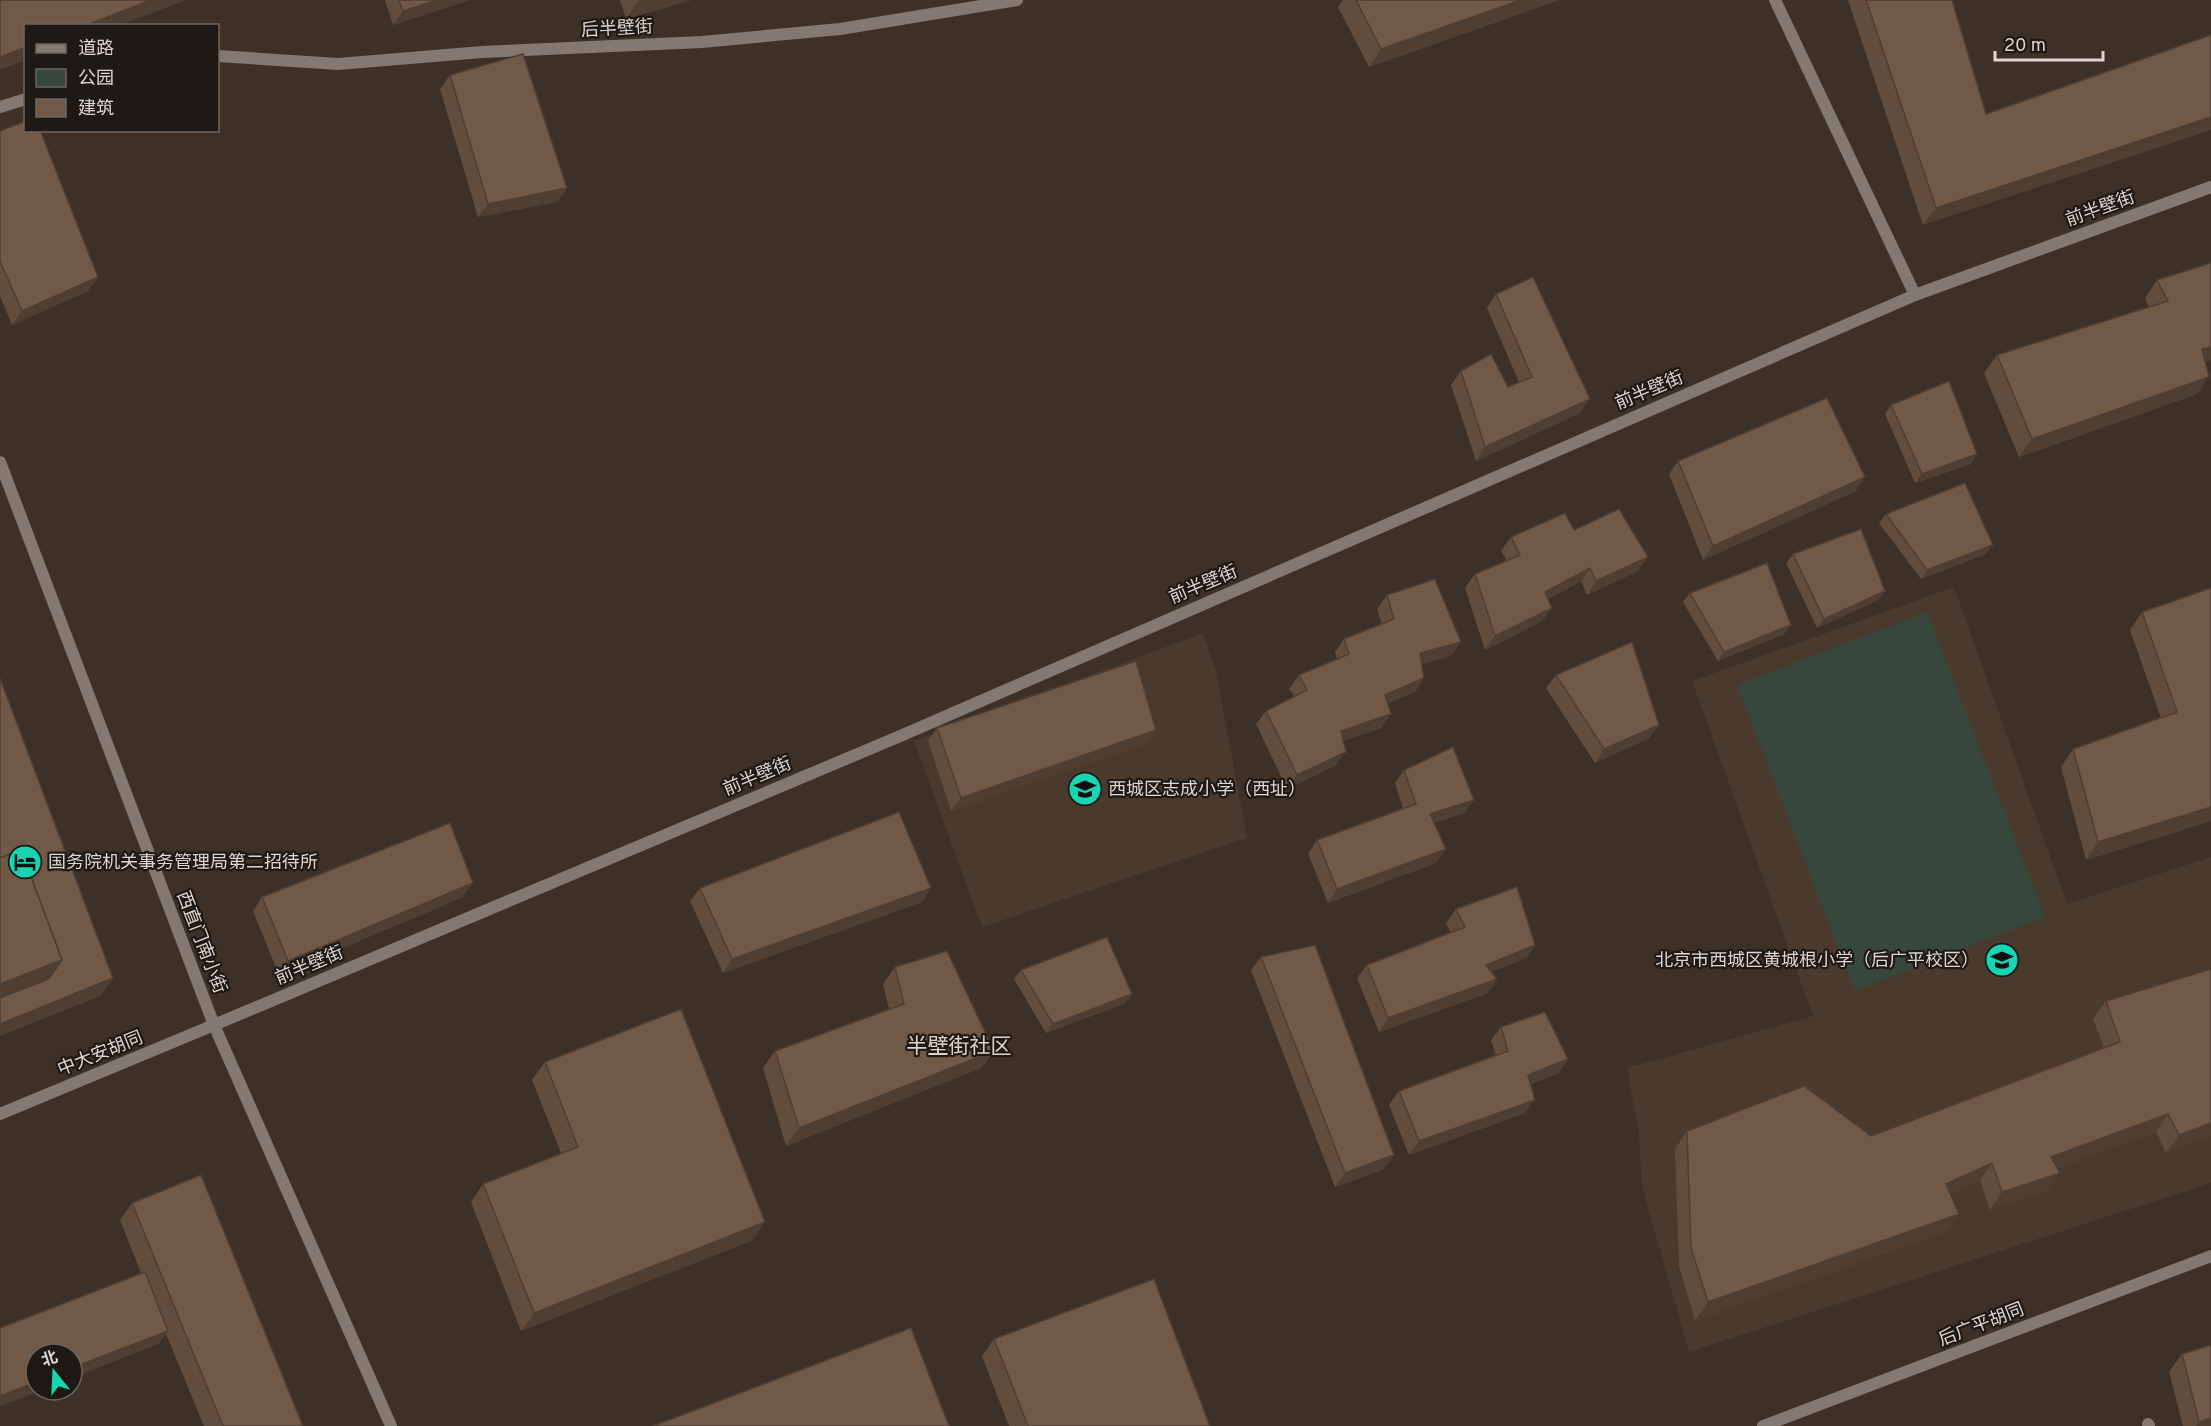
<svg xmlns="http://www.w3.org/2000/svg" width="2211" height="1426" font-family="Overpass,'Noto Sans SC',sans-serif">
<style>
.education{fill:#493a2d}
.green{fill:#37473b}
.lines{fill:none;stroke-linecap:round;stroke-linejoin:round}
.minor{stroke:#837970;stroke-width:12}
.tertiary{stroke:#837970;stroke-width:12}
.wall{fill:#614d3d}
.shaded-wall{fill:#4f3e32}
.building{fill:#715947;stroke:#4f3e32;stroke-width:1.5}
.labels{text-anchor:middle;stroke-width:4.5;stroke-linejoin:round;paint-order:stroke}
.street-label{font-size:18px;fill:#dfd6d1;stroke:#1f1915}
.poi-label{font-size:18px;fill:#dfd6d1;stroke:#1f1915;text-anchor:start}
.quarter-label{font-size:21px;fill:#e1d1c5;stroke:#1f1915}
</style>
<rect width="100%" height="100%" fill="#3d3027"/>
<g class="education">
<path d="M1954 587 2067 904 2211 857V1183L1689 1352 1642 1187 1639 1135 1627 1068 1813 1016 1692 681Z"/>
<path d="M1203 633 1216 671 1247 838 982 927 914 741Z"/>
</g>
<path class="green" d="M1927 612 2045 917 1855 991 1737 685Z"/>
<g class="lines">
<g class="minor">
<path d="M1775 0 1915 295"/>
<path d="M218 56 338 64 482 52 702 42 840 29 1017 0"/>
<path d="M0 107 26 99"/>
<path d="M214 1025 898 737 1915 295 2211 187"/>
<path d="M2148 1424 2149 1426"/>
</g>
<g class="tertiary">
<path d="M0 462 214 1025 391 1426"/>
<path d="M0 1114 214 1025"/>
<path d="M1763 1426 2211 1256"/>
</g>
</g>
<g class="wall">
<path d="M385 0H470L393 25Z"/>
<path d="M620 0H691L626 19Z"/>
<path d="M1343 0H1559L1369 67 1338 7Z"/>
<path d="M1848 0H1952L1986 114 2211 35 1923 225Z"/>
<path d="M450 75 567 188 557 202 478 217 440 89Z"/>
<path d="M0 131 88 291 12 325 0 296Z"/>
<path d="M2211 263V360L2205 362 2197 394 2019 457 1984 373 1997 355 2149 307 2145 298 2157 280Z"/>
<path d="M1496 294 1580 413 1476 461 1451 385 1461 371 1508 387 1519 382 1487 308Z"/>
<path d="M1891 405 1971 464 1915 483 1885 414Z"/>
<path d="M1678 461 1856 491 1703 560 1669 474Z"/>
<path d="M1886 514 1986 554 1921 579 1879 523Z"/>
<path d="M1574 530 1638 571 1587 595 1581 581 1548 599 1552 608 1542 621 1485 650 1465 588 1475 574 1507 561 1501 551 1511 537Z"/>
<path d="M1793 554 1878 600 1817 628 1786 563Z"/>
<path d="M2211 588V821L2086 860 2061 767 2073 749 2161 718 2130 630 2142 612Z"/>
<path d="M1690 593 1791 625 1784 634 1718 661 1683 602Z"/>
<path d="M1387 595 1461 642 1451 656 1422 664 1424 678 1415 692 1387 704 1381 728 1343 741 1336 765 1287 789 1256 724 1266 711 1294 696 1289 689 1299 675 1337 659 1335 652 1344 639 1382 624 1377 609Z"/>
<path d="M1556 675 1659 725 1649 738 1595 763 1546 688Z"/>
<path d="M937 728 1156 730 1147 743 951 811 928 741Z"/>
<path d="M1404 770 1474 800 1464 813 1434 823 1436 863 1328 903 1308 854 1317 840 1403 809 1395 783Z"/>
<path d="M700 888H931L922 902 723 973 690 901Z"/>
<path d="M262 897H463L279 975 253 911Z"/>
<path d="M1456 909 1535 945 1526 958 1491 972 1497 979 1488 993 1379 1032 1357 978 1367 965 1451 933 1446 923Z"/>
<path d="M1261 957 1384 1169 1335 1187 1251 970Z"/>
<path d="M895 967 994 1051 981 1068 786 1146 763 1068 775 1051 889 1009 883 984Z"/>
<path d="M2211 969V1136L2166 1153 2156 1132 2057 1168 2048 1191 1990 1210 1980 1180 1950 1194 1946 1232 1695 1320 1679 1266 1675 1149 1687 1131 1871 1136 2104 1048 2093 1019 2106 1001Z"/>
<path d="M1021 970 1126 1003 1046 1033 1014 979Z"/>
<path d="M1501 1027 1568 1059 1559 1073 1531 1084 1525 1113 1409 1155 1389 1105 1399 1091 1496 1056 1491 1040Z"/>
<path d="M545 1062 753 1240 521 1331 471 1202 483 1184 561 1153 532 1080Z"/>
<path d="M132 1203 303 1426H204L166 1334 158 1344 36 1390H41L0 1406V1328L141 1273 120 1220Z"/>
<path d="M994 1339 1210 1426H1009L982 1356Z"/>
<path d="M2182 1354 2211 1426H2183L2169 1372Z"/>
</g>
<g class="shaded-wall">
<path d="M151 0H186L118 26H84Z"/>
<path d="M437 0H470L393 25 403 11Z"/>
<path d="M643 0H691L626 19 638 1Z"/>
<path d="M1521 0H1559L1369 67 1381 49Z"/>
<path d="M26 47V60L0 70V57Z"/>
<path d="M2211 117V130L1923 225 1936 208Z"/>
<path d="M567 188 557 202 478 217 488 204Z"/>
<path d="M98 277 88 291 12 325 22 311Z"/>
<path d="M2211 347V360L2190 367 2202 349Z"/>
<path d="M2209 377 2197 394 2019 457 2032 439Z"/>
<path d="M1590 399 1580 413 1476 461 1485 447Z"/>
<path d="M1977 454 1971 464 1915 483 1922 474Z"/>
<path d="M1865 477 1856 491 1703 560 1713 546Z"/>
<path d="M1993 545 1986 554 1921 579 1927 570Z"/>
<path d="M1648 557 1638 571 1587 595 1596 581Z"/>
<path d="M1590 568 1581 581 1535 605 1545 592Z"/>
<path d="M1885 591 1878 600 1817 628 1824 619Z"/>
<path d="M1552 608 1542 621 1485 650 1495 636Z"/>
<path d="M1791 625 1784 634 1718 661 1724 652Z"/>
<path d="M1461 642 1451 656 1411 667 1420 653Z"/>
<path d="M1424 678 1415 692 1375 709 1385 695Z"/>
<path d="M1391 714 1381 728 1331 745 1341 731Z"/>
<path d="M1659 725 1649 738 1595 763 1604 749Z"/>
<path d="M1156 730 1147 743 951 811 961 798Z"/>
<path d="M1346 752 1336 765 1287 789 1297 775Z"/>
<path d="M1474 800 1464 813 1421 827 1430 814Z"/>
<path d="M2211 807V821L2086 860 2098 842Z"/>
<path d="M1446 849 1436 863 1328 903 1337 889Z"/>
<path d="M473 883 463 897 279 975 288 961Z"/>
<path d="M931 888 922 902 723 973 732 959Z"/>
<path d="M1535 945 1526 958 1476 978 1486 965Z"/>
<path d="M62 960 37 996 0 1011V984Z"/>
<path d="M113 978 101 996 0 1036V1024Z"/>
<path d="M1497 979 1488 993 1379 1032 1388 1018Z"/>
<path d="M1132 994 1126 1003 1046 1033 1053 1024Z"/>
<path d="M994 1051 981 1068 786 1146 799 1128Z"/>
<path d="M1568 1059 1559 1073 1519 1088 1528 1075Z"/>
<path d="M1535 1100 1525 1113 1409 1155 1419 1141Z"/>
<path d="M2168 1114 2156 1132 2039 1175 2051 1157Z"/>
<path d="M2211 1123V1136L2166 1153 2179 1135Z"/>
<path d="M1394 1155 1384 1169 1335 1187 1345 1173Z"/>
<path d="M1992 1163 1980 1180 1934 1201 1946 1184Z"/>
<path d="M2060 1173 2048 1191 1990 1210 2002 1192Z"/>
<path d="M1959 1214 1946 1232 1695 1320 1708 1302Z"/>
<path d="M765 1222 753 1240 521 1331 534 1313Z"/>
<path d="M168 1331 158 1344 72 1378V1368Z"/>
<path d="M36 1382V1390H41L0 1406V1396Z"/>
<path d="M2211 1418V1426H2196L2199 1422Z"/>
</g>
<g class="building">
<path d="M0 0H151L84 26H26V47L0 57Z"/>
<path d="M399 0H437L403 11Z"/>
<path d="M1356 0H1521L1381 49Z"/>
<path d="M1866 0H1952L1986 114 2211 35V117L1936 208Z"/>
<path d="M523 54 567 188 488 204 450 75Z"/>
<path d="M26 121V130H40L98 277 22 311 0 261V131Z"/>
<path d="M2211 263V347L2202 349 2209 377 2032 439 1997 355 2168 301 2157 280Z"/>
<path d="M1533 277 1590 399 1485 447 1461 371 1491 354 1508 387 1532 377 1496 294Z"/>
<path d="M1949 381 1977 454 1922 474 1891 405Z"/>
<path d="M1827 398 1865 477 1713 546 1678 461Z"/>
<path d="M1965 483 1993 545 1927 570 1886 514Z"/>
<path d="M1619 509 1648 557 1596 581 1590 568 1545 592 1552 608 1495 636 1475 574 1520 555 1511 537 1565 513 1574 530Z"/>
<path d="M1861 529 1885 591 1824 619 1793 554Z"/>
<path d="M1767 563 1791 625 1724 652 1690 593Z"/>
<path d="M1435 579 1461 642 1420 653 1424 678 1385 695 1391 714 1341 731 1346 752 1297 775 1266 711 1307 690 1299 675 1349 654 1344 639 1394 619 1387 595Z"/>
<path d="M2211 588V807L2098 842 2073 749 2177 712 2142 612Z"/>
<path d="M1632 642 1659 725 1604 749 1556 675Z"/>
<path d="M1136 661 1156 730 961 798 937 728Z"/>
<path d="M0 678 113 978 0 1024V998L49 979 62 960 21 850 0 858Z"/>
<path d="M1453 747 1474 800 1430 814 1446 849 1337 889 1317 840 1416 804 1404 770Z"/>
<path d="M899 812 931 888 732 959 700 888Z"/>
<path d="M450 823 473 883 288 961 262 897Z"/>
<path d="M21 850 62 960 0 984V858Z"/>
<path d="M1517 887 1535 945 1486 965 1497 979 1388 1018 1367 965 1465 927 1456 909Z"/>
<path d="M1107 937 1132 994 1053 1024 1021 970Z"/>
<path d="M1315 945 1394 1155 1345 1173 1261 957Z"/>
<path d="M947 951 994 1051 799 1128 775 1051 904 1004 895 967Z"/>
<path d="M2211 969V1123L2179 1135 2168 1114 2051 1157 2060 1173 2002 1192 1992 1163 1946 1184 1959 1214 1708 1302 1691 1248 1687 1131 1804 1086 1871 1136 2120 1042 2106 1001Z"/>
<path d="M681 1009 765 1222 534 1313 483 1184 578 1147 545 1062Z"/>
<path d="M1545 1012 1568 1059 1528 1075 1535 1100 1419 1141 1399 1091 1508 1051 1501 1027Z"/>
<path d="M201 1175 303 1426H223L132 1203Z"/>
<path d="M145 1272 168 1331 72 1368V1354H36V1382L0 1396V1328Z"/>
<path d="M1154 1279 1210 1426H1028L994 1339Z"/>
<path d="M911 1328 949 1426H653Z"/>
<path d="M2211 1345V1418L2199 1422 2182 1354Z"/>
</g>
<defs>
<g id="school-disc" transform="scale(1.725)"><circle r="9.5" fill="#17d5b3" stroke="#1f1915"/><path d="M0-5L7-2L0 1L-7-2ZM-4 1L0 2.5L4 1V4Q0 6-4 4Z" fill="#111"/></g>
<g id="hotel-disc" transform="scale(1.725)"><circle r="9.5" fill="#17d5b3" stroke="#1f1915"/><path d="M-6-4.5h1.5V1H6V5H4.5V3h-9V5H-6ZM-4 0a1.8 1.8 0 1 1 3.6 0ZM.5 0V-2.5h3Q6-2.5 6 0Z" fill="#111"/></g>
</defs>
<g fill-rule="evenodd">
<use href="#school-disc" x="1085" y="789"/>
<use href="#hotel-disc" x="25" y="862"/>
<use href="#school-disc" x="2002" y="960"/>
</g>
<g class="labels">
<g class="street-label">
<text transform="translate(617 28) rotate(-3)" y="6">后半壁街</text>
<text transform="translate(2100 208) rotate(-20)" y="6">前半壁街</text>
<text transform="translate(1649 390) rotate(-23)" y="6">前半壁街</text>
<text transform="translate(1203 584) rotate(-23)" y="6">前半壁街</text>
<text transform="translate(757 776) rotate(-23)" y="6">前半壁街</text>
<text transform="translate(202 942) rotate(69)" y="6">西直门南小街</text>
<text transform="translate(309 965) rotate(-23)" y="6">前半壁街</text>
<text transform="translate(100 1053) rotate(-22)" y="6">中大安胡同</text>
<text transform="translate(1981 1324) rotate(-21)" y="6">后广平胡同</text>
</g>
<g class="poi-label">
<text x="1108" y="795">西城区志成小学（西址）</text>
<text x="48" y="868">国务院机关事务管理局第二招待所</text>
<text x="1979" y="966" text-anchor="end">北京市西城区黄城根小学（后广平校区）</text>
</g>
<g class="quarter-label">
<text x="959" y="1053">半壁街社区</text>
</g>
</g>
<rect x="24" y="24" width="195" height="108" fill="#1f1915" stroke="#6c6560" stroke-width="1.5"/>
<rect x="36" y="44" width="30" height="9" fill="#837970" stroke="#6c6560" stroke-width="1.5"/>
<text x="78" y="54" font-size="18" fill="#dfd6d1">道路</text>
<rect x="36" y="69" width="30" height="18" fill="#37473b" stroke="#6c6560" stroke-width="1.5"/>
<text x="78" y="84" font-size="18" fill="#dfd6d1">公园</text>
<rect x="36" y="99" width="30" height="18" fill="#715947" stroke="#6c6560" stroke-width="1.5"/>
<text x="78" y="114" font-size="18" fill="#dfd6d1">建筑</text>
<g transform="translate(54 1372) rotate(342)"><circle r="28" fill="#1f1915" stroke="#6c6560" stroke-width="1.5"/>
<path d="M0-4.5L10 22L0 15L-10 22Z" fill="#17d5b3"/>
<text y="-9" font-size="16" font-weight="bold" text-anchor="middle" fill="#dfd6d1">北</text>
</g>
<path d="M1995 51v9h108v-9" fill="none" stroke="#dfd6d1" stroke-width="3"/>
<text x="2004" y="51" font-size="18" fill="#dfd6d1" stroke="#1f1915" stroke-width="4.5" paint-order="stroke">20 m</text>
</svg>
